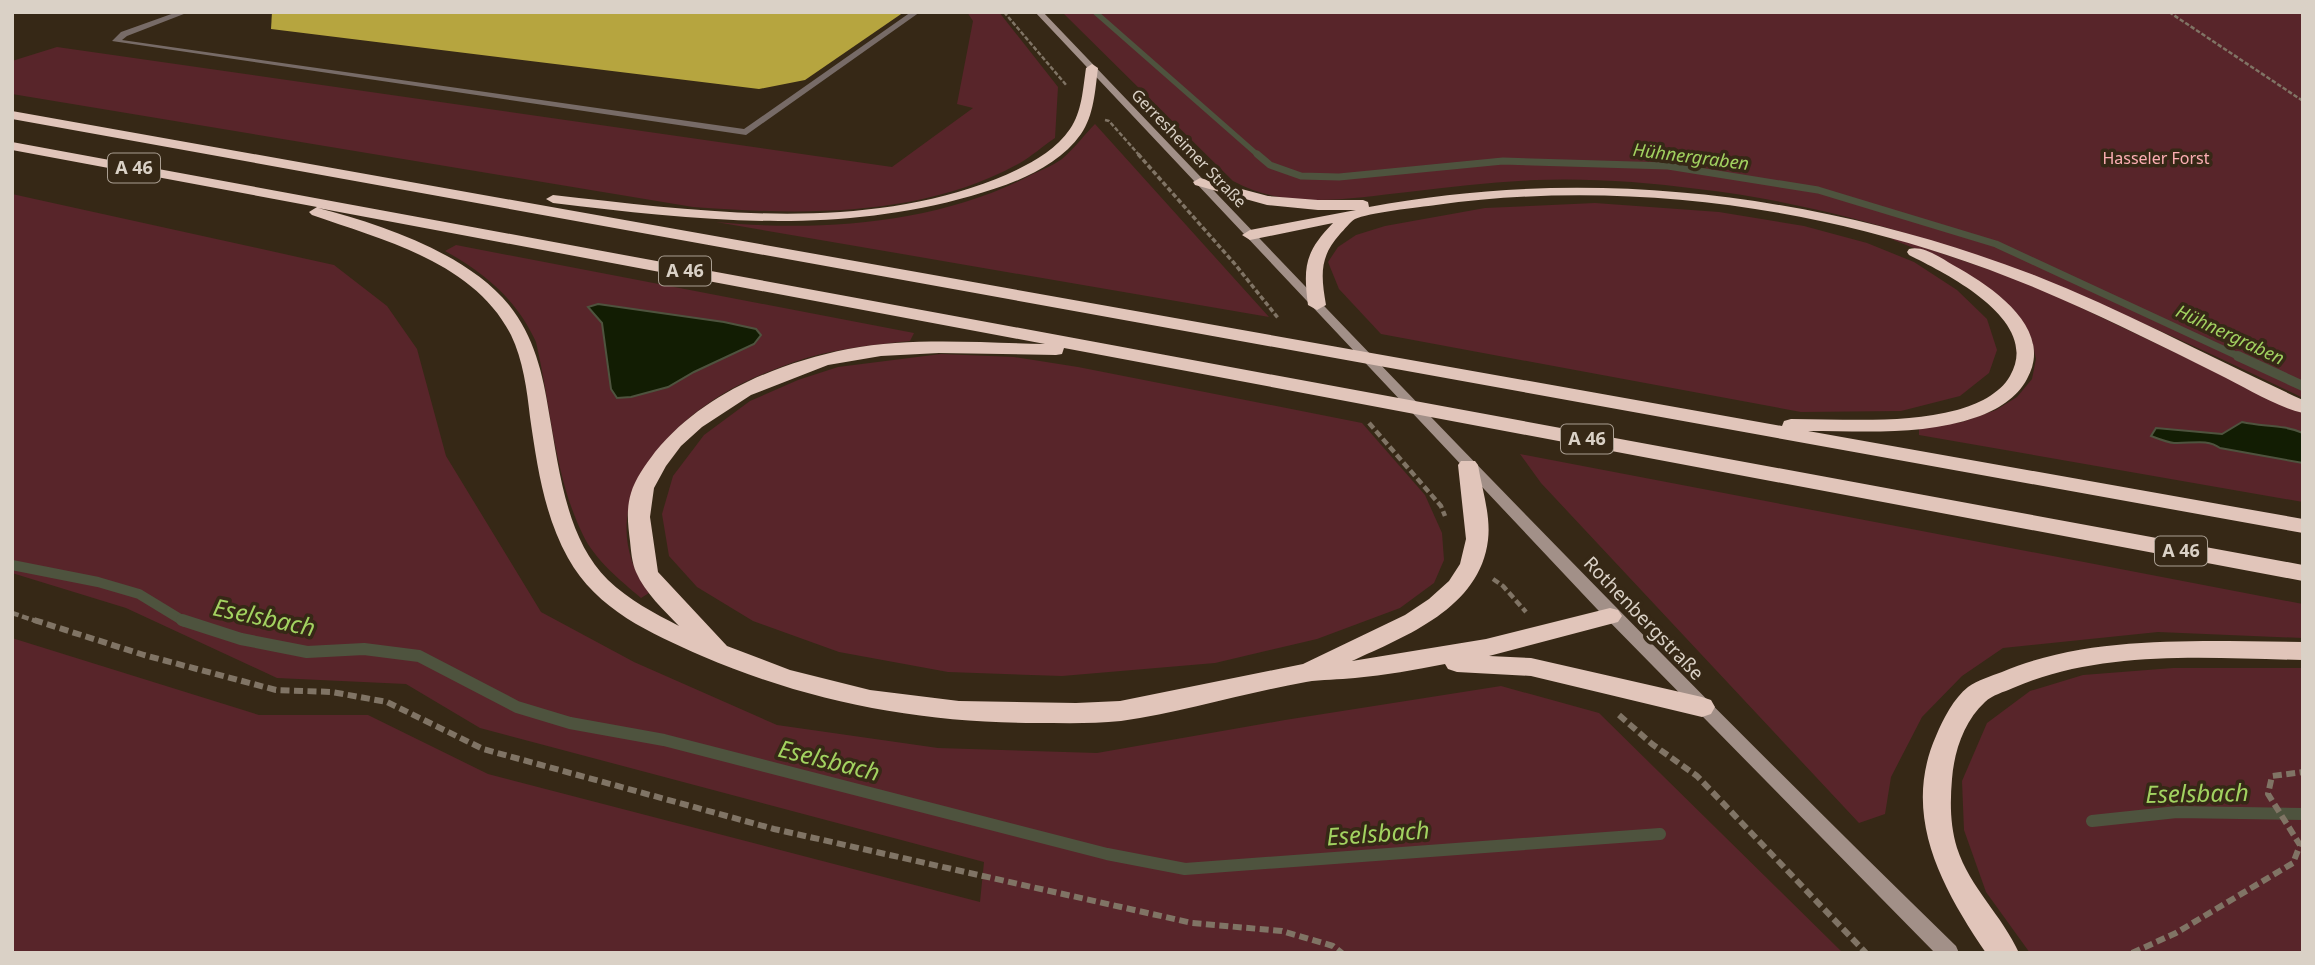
<svg xmlns="http://www.w3.org/2000/svg" width="2315" height="965" font-family="'Noto Sans',sans-serif">
<style>
.green{fill:#58252a}
.water{fill:#121d03;stroke:#4e533e;stroke-width:2}
.lines{fill:none;stroke-linecap:round;stroke-linejoin:round}
.stream-far3{stroke:#4e533e;stroke-width:5}
.stream-far2{stroke:#4e533e;stroke-width:7}
.stream-far1{stroke:#4e533e;stroke-width:10}
.stream{stroke:#4e533e;stroke-width:12}
.building{fill:#b6a53f}
.path-far3{stroke:#807465;stroke-width:2.5;stroke-dasharray:4.5 2;stroke-linecap:butt}
.path-far2{stroke:#807465;stroke-width:3.5;stroke-dasharray:5 2.5;stroke-linecap:butt}
.path-far1{stroke:#807465;stroke-width:4.5;stroke-dasharray:7 3.5;stroke-linecap:butt}
.path{stroke:#807465;stroke-width:6;stroke-dasharray:9 4.5;stroke-linecap:butt}
.service{fill:#776b67;fill-rule:evenodd}
.secondary{fill:#a29088;fill-rule:evenodd}
.motorway{fill:#e1c5ba;fill-rule:evenodd}
.labels{text-anchor:middle;stroke-width:7;stroke-linejoin:round;paint-order:stroke}
.far-street-label{font-size:16px;fill:#dad1c6;stroke:#362816}
.far-park-label{font-size:16px;fill:#fdafb4;stroke:#362816}
.far-water-label{font-size:18px;font-style:italic;fill:#a2d260;stroke:#362816}
.shield{fill:#362816;stroke:#a99e91;stroke-width:2}
.shield-label{font-size:18px;font-weight:bold;fill:#dad1c6}
.street-label{font-size:19px;fill:#dad1c6;stroke:#362816}
.near-water-label{font-size:24px;font-style:italic;fill:#a2d260;stroke:#362816}
</style>
<rect width="100%" height="100%" fill="#362816"/>
<g class="green">
<path d="M967 12H999L1058 87 1055 138C1043 146 1032 156 1020 163 921 218 802 215 693 207L12 94V61L57 47 892 167 973 108 957 104 973 21Z"/>
<path d="M1062 12H2303V398C2110 305 1913 214 1698 189 1645 182 1590 178 1536 180 1494 182 1451 187 1408 192 1350 198 1287 211 1233 181Z"/>
<path d="M1095 124 1269 317 716 222C819 232 936 224 1029 176 1039 171 1052 166 1062 159 1074 149 1084 135 1095 124Z"/>
<path d="M12 194 334 265 387 306 417 349 446 456 541 612 634 662 777 725 938 748 1097 753 1285 720 1501 686 1599 713 1843 953H12V638L259 715H368L488 774 980 902 984 862 480 728 406 684 277 678 126 608 12 573Z"/>
<path d="M1595 203 1719 212 1804 226 1867 243 1914 262 1957 290 1987 319 1997 350 1989 373 1960 396 1901 411 1801 412 1381 334 1339 289 1328 262 1338 247 1356 235 1385 226 1485 208Z"/>
<path d="M1897 238 2031 284 2303 413V433C2282 424 2263 427 2242 422L2222 434 2208 432 2151 436C2173 444 2204 436 2220 448L2303 463V502L1919 435V428L1962 422 1996 410 2017 397 2032 379 2036 359 2031 337 2015 312 1934 256 1891 239Z"/>
<path d="M456 245 914 333 910 341C871 345 831 349 794 362 769 371 743 381 721 395 651 438 593 516 649 593L641 598C620 580 595 560 583 535 554 476 551 406 536 342 517 300 485 273 445 251Z"/>
<path d="M941 354 1014 357 1078 367 1362 423 1425 495 1442 533 1444 560 1434 583 1400 608 1317 639 1215 663 1062 676 948 672 839 652 753 621 697 587 669 556 662 514 673 476 704 435 750 401 798 380 838 367Z"/>
<path d="M1520 454 2303 604V638L2158 632 2003 648 1962 676 1922 717 1891 777 1885 814 1859 823 1541 483Z"/>
<path d="M2173 668H2303V953H2030L1986 892 1964 830 1962 781 1987 723 2030 691 2083 675Z"/>
</g>
<g class="water">
<path d="M598 304 724 322 756 329 761 335 754 344 694 372 668 387 631 397 617 398 611 389 602 323 588 307Z"/>
<path d="M2242 422C2263 427 2282 424 2303 433V463L2220 448C2207 438 2190 444 2174 443 2166 442 2159 439 2151 436L2156 428 2222 434Z"/>
</g>
<g class="lines">
<path class="stream-far3" d="M1095 12 1259 156"/>
<path class="stream-far2" d="M1257 154 1270 165 1301 176 1339 177 1503 161 1668 166 1818 190 1996 244 2242 358"/>
<g class="stream-far1">
<path d="M2238 356 2303 386"/>
<path d="M12 565 98 582 139 594 185 622"/>
</g>
<g class="stream">
<path d="M182 620 241 639 307 652 364 649 419 656 517 707 570 723 664 740 1107 854 1185 869 1660 834"/>
<path d="M2092 821 2177 812 2303 814"/>
</g>
</g>
<path class="building" d="M272 12H904L805 80 759 89 271 29Z"/>
<g class="lines">
<g class="path-far3">
<path d="M1004 12 1067 86"/>
<path d="M2169 12 2303 101"/>
<path d="M1105 120 1109 121 1140 156"/>
</g>
<path class="path-far2" d="M1138 154 1234 263 1278 318"/>
<g class="path-far1">
<path d="M1369 423 1441 506 1445 516"/>
<path d="M1493 579 1503 586 1526 612"/>
<path d="M12 613 39 622"/>
</g>
<g class="path">
<path d="M34 620 144 655 276 690 332 692 387 702 483 749 774 829 1192 923 1282 931 1333 946 1342 953"/>
<path d="M1619 715 1652 744 1697 776 1866 953"/>
<path d="M2132 953 2176 933 2293 863 2300 845 2268 794 2272 776 2303 772"/>
</g>
<path class="service" d="M177 12H189L127 36 122 40 744 129 911 12H920L746 135 112 41 121 32Z"/>
<path class="secondary" d="M1035 12H1043C1344 327 1644 643 1956 946L1959 953H1935L1597 609Z"/>
<g class="motorway">
<path d="M1092 64 1098 68C1095 91 1094 115 1081 134 1056 169 1010 185 971 196 830 236 696 220 553 203L546 199 553 195C699 211 855 234 996 179 1022 168 1053 154 1070 129 1082 112 1083 88 1086 68Z"/>
<path d="M12 111 1782 426 1784 421 1791 419C1846 419 1903 424 1957 410 1976 405 2000 394 2010 376 2042 321 1949 275 1909 255L1907 252 1909 249C1923 245 1941 258 1953 265 1993 287 2055 329 2027 379 2017 398 1997 410 1977 417 1923 436 1864 431 1808 431L2303 519V533L12 119Z"/>
<path d="M12 142 2303 565V581L1064 348 1062 354 1056 355 939 353 881 356 828 365 751 395 702 427 681 446 666 466 654 488 650 517 658 572 727 646 790 670 870 690 959 701 1076 703 1120 701 1303 664 1405 615 1429 599 1449 581 1460 564 1466 539 1458 465 1461 461H1475L1478 465C1482 489 1491 516 1488 540 1480 608 1406 636 1352 661L1486 639 1610 608 1618 610 1622 616 1618 622 1489 656 1531 658 1702 697 1711 700 1715 707 1711 714 1702 717 1531 676 1457 672 1448 669 1445 664C1415 670 1385 675 1355 678 1339 680 1322 679 1306 682 1244 693 1183 712 1121 721 1093 724 1064 723 1036 723 920 723 809 702 702 656 650 633 597 610 568 558 544 515 537 465 530 417 527 390 523 360 511 335 474 262 383 240 312 215L309 212 317 207 12 150ZM318 208 1045 344C980 343 913 337 848 349 775 364 703 394 655 452 646 464 635 479 631 493 626 509 628 525 630 541 631 551 632 563 636 572 645 593 664 610 679 626 654 613 629 600 608 580 566 539 559 468 549 413 543 374 534 336 509 305 467 253 380 224 318 208Z"/>
<path d="M1200 178 1268 196 1318 200H1363L1368 202 1369 207C1593 165 1822 194 2034 275 2126 311 2213 359 2303 400V413C2274 406 2245 387 2218 374 2166 348 2114 322 2061 299 1868 213 1645 176 1436 205 1420 207 1367 213 1355 219 1350 222 1344 230 1340 234 1319 257 1321 276 1326 305L1317 310 1308 305C1303 266 1305 252 1333 223L1250 240 1242 235 1250 230 1356 210H1318L1267 205 1195 185 1193 182Z"/>
<path d="M2228 641 2303 642V660C2208 658 2102 649 2013 688 2004 692 1992 695 1985 702 1964 721 1954 752 1952 779 1950 802 1950 825 1957 848 1970 888 2002 915 2019 953H1986C1942 888 1901 815 1936 736 1943 719 1954 698 1968 687 1978 680 1991 676 2002 672 2073 642 2152 641 2228 641Z"/>
</g>
</g>
<g class="labels">
<g class="far-street-label">
<text transform="translate(1189 148) rotate(46)" y="6">Gerresheimer Straße</text>
</g>
<g class="far-park-label">
<text x="2156" y="164">Hasseler Forst</text>
</g>
<g class="far-water-label">
<text transform="translate(1691 157) rotate(7)" y="6">Hühnergraben</text>
<text transform="translate(2230 335) rotate(25)" y="6">Hühnergraben</text>
</g>
<g class="shield">
<rect x="108" y="153.5" width="52" height="29" rx="5"/>
<rect x="659" y="256.5" width="52" height="29" rx="5"/>
<rect x="1561" y="424.5" width="52" height="29" rx="5"/>
<rect x="2155" y="536.5" width="52" height="29" rx="5"/>
</g>
<g class="shield-label">
<text x="134" y="174">A 46</text>
<text x="685" y="277">A 46</text>
<text x="1587" y="445">A 46</text>
<text x="2181" y="557">A 46</text>
</g>
<g class="street-label">
<text transform="translate(1644 618) rotate(46)" y="7">Rothenbergstraße</text>
</g>
<g class="near-water-label">
<text transform="translate(264 618) rotate(12)" y="8">Eselsbach</text>
<text transform="translate(829 761) rotate(14)" y="8">Eselsbach</text>
<text transform="translate(2197 794) rotate(-1)" y="8">Eselsbach</text>
<text transform="translate(1378 834) rotate(-4)" y="8">Eselsbach</text>
</g>
</g>
<rect width="2315" height="965" fill="none" stroke="#dad1c6" stroke-width="28"/>
</svg>
